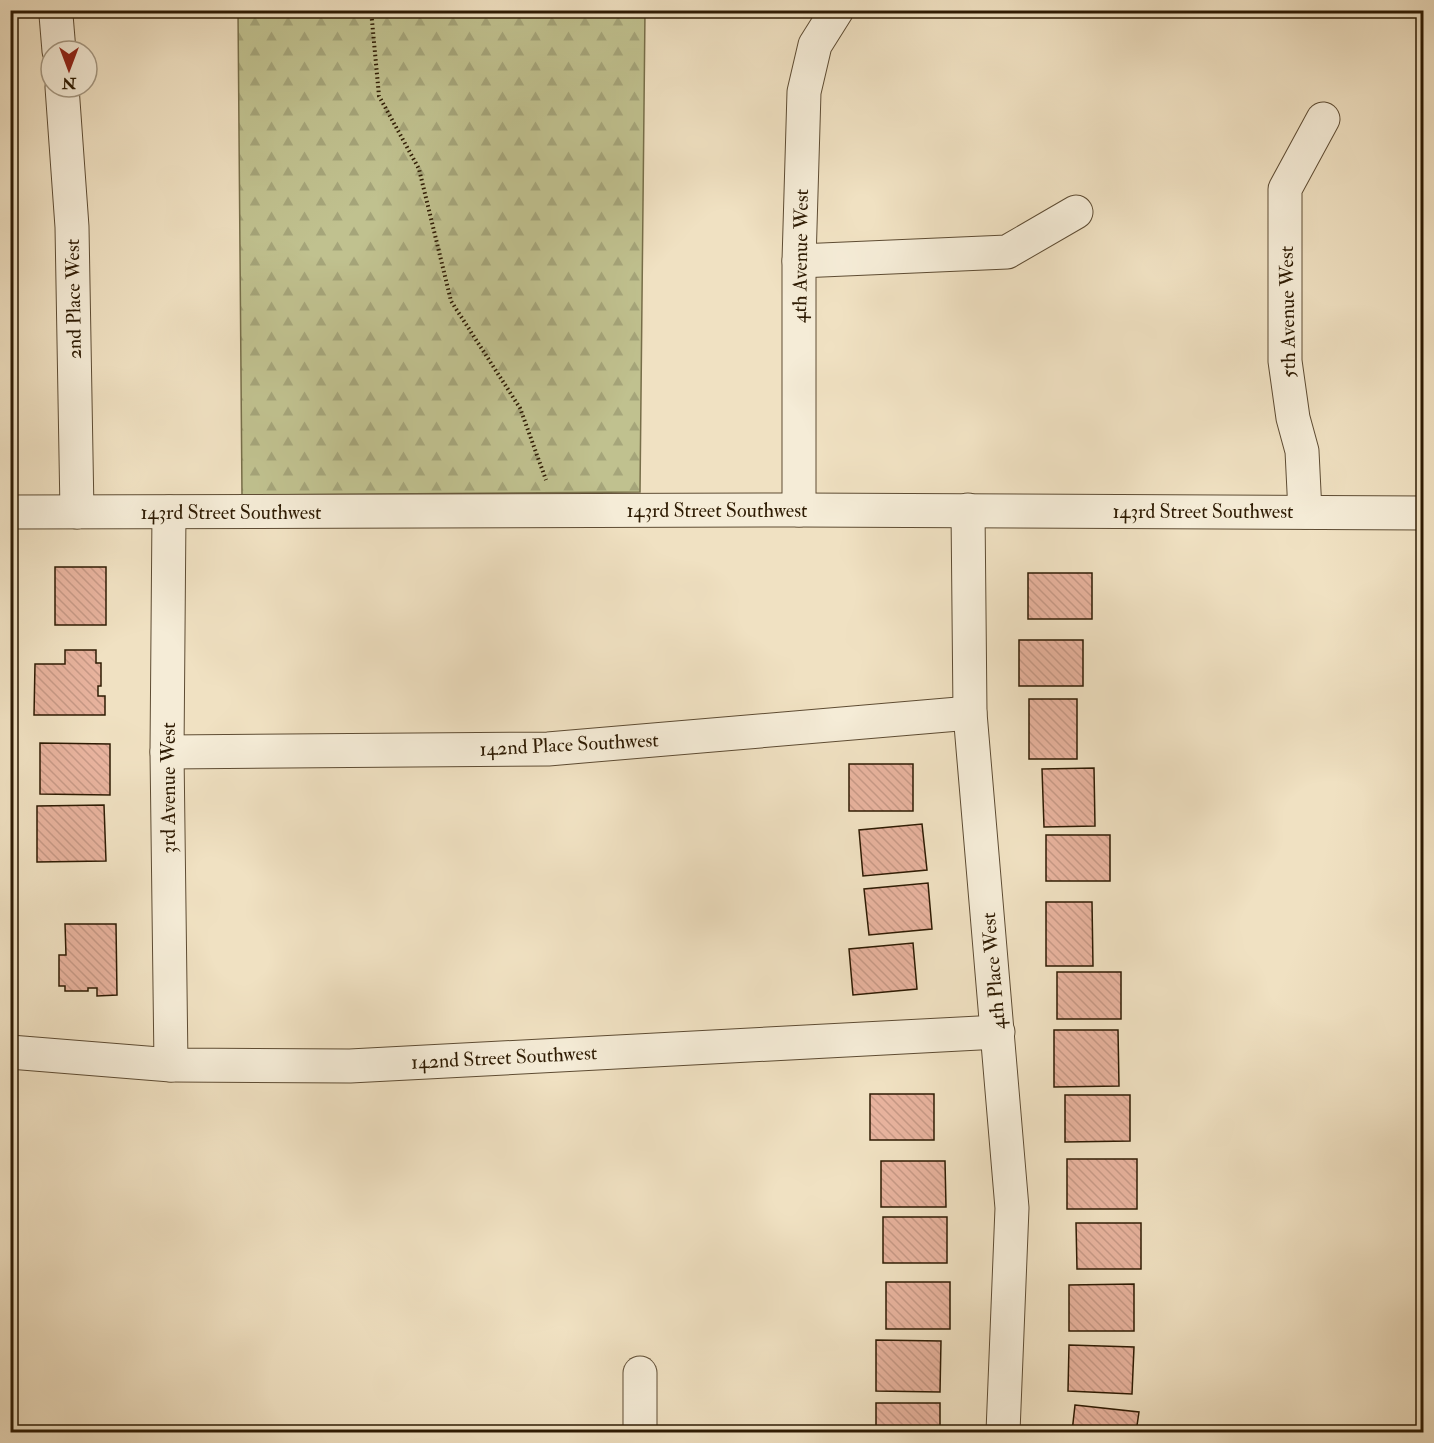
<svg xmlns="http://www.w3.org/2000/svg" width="1434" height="1443" font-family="'IM FELL Double Pica',serif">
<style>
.forest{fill:url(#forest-firs);stroke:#776e49;stroke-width:1.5}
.building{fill:url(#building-back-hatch);stroke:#2e1b03;stroke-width:1.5}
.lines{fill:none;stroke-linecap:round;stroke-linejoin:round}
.minor-casing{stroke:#5e4c33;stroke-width:35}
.path{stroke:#2e1b03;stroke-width:4;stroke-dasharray:1.5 3;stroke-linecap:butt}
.minor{stroke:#f5ecd7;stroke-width:33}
.labels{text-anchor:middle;stroke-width:4.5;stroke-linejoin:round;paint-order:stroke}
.street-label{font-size:20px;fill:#2e1b03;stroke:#f5ecd7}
</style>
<defs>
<pattern id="forest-firs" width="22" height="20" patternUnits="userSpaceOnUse" patternTransform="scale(1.5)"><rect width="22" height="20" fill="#c0c18f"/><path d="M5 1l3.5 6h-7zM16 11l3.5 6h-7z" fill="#a5a57a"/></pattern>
<pattern id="building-back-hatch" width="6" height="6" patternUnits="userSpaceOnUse" patternTransform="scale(1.5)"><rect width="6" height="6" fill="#e8b39e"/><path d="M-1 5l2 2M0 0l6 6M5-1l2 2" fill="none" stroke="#c79986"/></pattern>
</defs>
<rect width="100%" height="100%" fill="#f0e1c2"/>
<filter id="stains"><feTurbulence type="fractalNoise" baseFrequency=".00333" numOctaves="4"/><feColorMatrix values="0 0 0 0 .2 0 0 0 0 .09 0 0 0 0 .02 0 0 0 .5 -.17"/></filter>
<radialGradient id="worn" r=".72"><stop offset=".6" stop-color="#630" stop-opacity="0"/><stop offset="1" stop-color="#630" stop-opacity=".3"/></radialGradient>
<path class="forest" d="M238 11H645L640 492 242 495Z"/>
<g class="building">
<rect x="55" y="567" width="51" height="58"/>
<rect x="1028" y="573" width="64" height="46"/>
<rect x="1019" y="640" width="64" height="46"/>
<path d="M65 650H96V663H101V686H98V696H105V715H34L35 664H65Z"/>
<rect x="1029" y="699" width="48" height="60"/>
<path d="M40 743 110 744V795L40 794Z"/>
<rect x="849" y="764" width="64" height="47"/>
<path d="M1094 768 1095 826 1044 827 1042 769Z"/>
<path d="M104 805 106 861 37 862V806Z"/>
<path d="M922 824 927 870 863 876 859 830Z"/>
<rect x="1046" y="835" width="64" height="46"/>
<path d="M928 883 932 929 869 935 864 889Z"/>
<path d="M1046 902H1092L1093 966H1046Z"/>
<path d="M65 924H116L117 995 97 996V988H88V991H65V986H59V955H66Z"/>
<path d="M913 943 917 989 853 995 849 949Z"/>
<rect x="1057" y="972" width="64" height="47"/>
<path d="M1054 1030H1118L1119 1086 1054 1087Z"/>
<rect x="870" y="1094" width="64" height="46"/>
<path d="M1065 1095H1130V1141L1065 1142Z"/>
<rect x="1067" y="1159" width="70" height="50"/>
<path d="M881 1161H945L946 1207H881Z"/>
<rect x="883" y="1217" width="64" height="46"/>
<path d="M1076 1223H1141V1269H1077Z"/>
<rect x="886" y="1282" width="64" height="47"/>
<path d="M1134 1284V1331H1069V1285Z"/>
<path d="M876 1340 941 1341 940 1392 876 1391Z"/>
<path d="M1069 1345 1134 1347 1132 1394 1068 1391Z"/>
<rect x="876" y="1403" width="64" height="29"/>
<path d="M1075 1405 1139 1412 1136 1432H1072Z"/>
</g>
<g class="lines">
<g class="minor-casing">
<g id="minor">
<path d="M56 15 59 51"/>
<path d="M62 87 72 227 77 512"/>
<path d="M799 261 1007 252 1076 212"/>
<path d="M799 510V261L804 92 815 45 837 10"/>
<path d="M968 510 970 713 1012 1208 1003 1432"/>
<path d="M10 512 799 510 1424 513"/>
<path d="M169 512 167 752 171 1065"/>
<path d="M1305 512 1302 451 1293 418 1285 361V189L1323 119"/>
<path d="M167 752 548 749 970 713"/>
<path d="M10 1052 171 1065 350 1066 998 1032"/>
<path d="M640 1432V1373"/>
</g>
</g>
<path class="path" d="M371 10 379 96 419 169 451 301 520 408 546 480"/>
<use href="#minor" class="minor"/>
</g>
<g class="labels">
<g class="street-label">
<text transform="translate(800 256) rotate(-89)" y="7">4th Avenue West</text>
<text transform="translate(73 299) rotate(-91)" y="7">2nd Place West</text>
<text transform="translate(1287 312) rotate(-91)" y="7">5th Avenue West</text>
<text x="717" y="517">143rd Street Southwest</text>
<text x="1203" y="518">143rd Street Southwest</text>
<text x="231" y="519">143rd Street Southwest</text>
<text transform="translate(569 744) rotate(-3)" y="7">142nd Place Southwest</text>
<text transform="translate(168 788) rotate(-90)" y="7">3rd Avenue West</text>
<text transform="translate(993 971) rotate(-95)" y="7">4th Place West</text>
<text transform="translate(504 1057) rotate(-3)" y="7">142nd Street Southwest</text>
</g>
</g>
<rect width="1434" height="1443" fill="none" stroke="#f0e1c2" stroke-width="36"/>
<rect x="12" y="12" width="1410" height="1419" fill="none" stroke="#2e1b03" stroke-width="3"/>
<rect x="18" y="18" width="1398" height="1407" fill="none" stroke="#2e1b03" stroke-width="1.5"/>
<g transform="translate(69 69) rotate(180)"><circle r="28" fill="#f5ecd7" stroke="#a59882" stroke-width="1.5"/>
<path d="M0-4.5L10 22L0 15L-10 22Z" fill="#8f2418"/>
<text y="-9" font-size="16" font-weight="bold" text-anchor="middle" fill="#2e1b03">N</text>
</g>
<rect width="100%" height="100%" filter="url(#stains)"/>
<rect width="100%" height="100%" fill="url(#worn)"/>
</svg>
